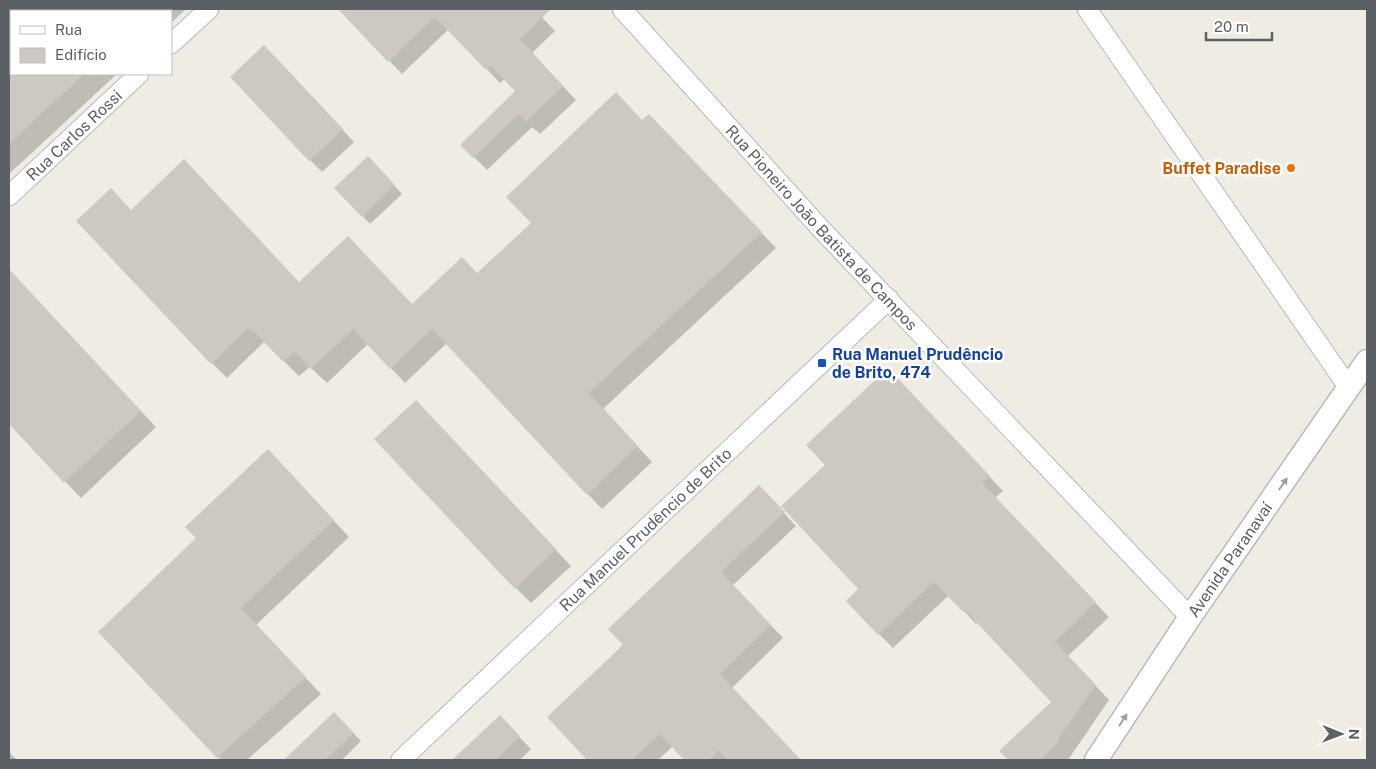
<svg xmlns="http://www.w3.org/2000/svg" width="1376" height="769" font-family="'Public Sans',sans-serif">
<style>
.shadow{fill:#0003}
.building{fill:#cdc9c2}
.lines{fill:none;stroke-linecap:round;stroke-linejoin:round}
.minor-casing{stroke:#b6babe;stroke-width:21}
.tertiary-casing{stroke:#b6babe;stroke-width:25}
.minor{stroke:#fff;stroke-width:19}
.tertiary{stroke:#fff;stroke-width:22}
.oneway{fill:#9da0a3}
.food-dot{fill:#e8710a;stroke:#fff;stroke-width:2}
.transit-dot{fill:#1a4fb4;stroke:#fff;stroke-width:2}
.labels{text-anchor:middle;stroke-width:5;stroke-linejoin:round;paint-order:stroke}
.street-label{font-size:16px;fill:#5b6065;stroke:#fff}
.food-label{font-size:16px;font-weight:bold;fill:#c56008;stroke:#fff;text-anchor:end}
.transit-label{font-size:16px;font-weight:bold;fill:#164399;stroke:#fff;text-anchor:start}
</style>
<rect width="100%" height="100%" fill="#efece3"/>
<g class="shadow">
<path d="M9 9H186L171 23V11H11V74H117L9 174Z"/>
<path d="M340 9H534L555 31 532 53 576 100 540 134 532 127 487 170 462 145 516 91 505 79 500 83 449 29 402 74Z"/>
<path d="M276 58 354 142 322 172 310 160Z"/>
<path d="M643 121 664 130 776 248 603 409 652 462 602 509 447 343 405 383 368 344 327 383 310 367 299 376 264 342 227 378 212 363 132 211 300 283 413 305 477 274Z"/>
<path d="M376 166 402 194 370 224 336 188Z"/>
<path d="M16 279 156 427 81 498 9 422V285Z"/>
<path d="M902 384 1003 491 995 498 1109 617 1068 656 1109 700 1068 760H1009L1001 751 1053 702 978 622 976 624 949 595 893 648 879 634 860 589 827 465Z"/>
<path d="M431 417 571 566 531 603 516 588Z"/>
<path d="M283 466 349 537 256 625 321 694 247 760H221L100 632Z"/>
<path d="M772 500 796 526 733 585 783 638 732 688 800 760H686L673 746 658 760H589L549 717Z"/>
<path d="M334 713 361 741 342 760H284Z"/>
<path d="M500 717 531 749 520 760H454Z"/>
<path d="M9 752 17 760H9Z"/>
</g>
<g class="building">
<path d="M338 9H551L520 39 563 86 526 122 519 114 473 158 460 145 515 91 491 66 486 70 435 17 388 62Z"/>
<path d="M264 45 343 129 309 161 230 77Z"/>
<path d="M9 74H84L9 144Z"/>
<path d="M616 92 642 120 649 114 762 232 589 393 638 446 587 495 432 329 390 369 353 329 311 369 295 352 283 362 253 330 251 331 248 328 211 364 76 221 111 188 131 210 184 159 299 282 348 236 412 304 462 257 477 273 531 223 506 197Z"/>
<path d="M368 156 395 185 362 217 334 188Z"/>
<path d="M9 269 141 411 64 483 9 424Z"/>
<path d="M888 368 990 476 982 483 1096 602 1055 642 1096 685 1058 739 1060 741 1040 760H1008L999 751 1051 702 964 609 962 611 934 582 878 635 846 601 858 589 781 506 825 465 806 445Z"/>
<path d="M416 400 556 549 515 589 374 439Z"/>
<path d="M268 449 334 520 241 608 306 677 217 758 98 632 196 538 185 527Z"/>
<path d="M759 485 785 512 721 572 771 625 720 674 801 760H727L719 751 709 760H684L660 734 632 760H587L547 717 623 645 608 629Z"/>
<path d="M334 712 354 733 325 760H284Z"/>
<path d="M500 715 520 736 495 760H452Z"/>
</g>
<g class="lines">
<g class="minor-casing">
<g id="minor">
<path id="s1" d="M622 9 822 230 1190 617"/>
<path d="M1087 9 1349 388"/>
<path d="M171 44 209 9"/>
<path id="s2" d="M9 196 139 74"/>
<path id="s3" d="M401 760 889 299"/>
</g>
</g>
<g class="tertiary-casing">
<g id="tertiary">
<path id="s4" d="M1096 760 1190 617 1367 361"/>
</g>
</g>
<use href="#minor" class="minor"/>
<use href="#tertiary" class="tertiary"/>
</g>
<defs><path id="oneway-solid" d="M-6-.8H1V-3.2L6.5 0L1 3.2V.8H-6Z" transform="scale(1.25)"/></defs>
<g class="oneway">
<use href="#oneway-solid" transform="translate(1283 484) rotate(-55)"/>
<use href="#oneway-solid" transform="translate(1123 720) rotate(-57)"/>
</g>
<circle class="food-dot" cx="1291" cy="168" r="5"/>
<rect class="transit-dot" x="817" y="358" width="10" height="10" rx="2.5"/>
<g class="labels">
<g class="street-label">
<text dy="6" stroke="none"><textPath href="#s2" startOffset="89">Rua Carlos Rossi</textPath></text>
<text dy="6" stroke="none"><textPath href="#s1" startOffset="296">Rua Pioneiro João Batista de Campos</textPath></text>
<text dy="6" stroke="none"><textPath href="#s3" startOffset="336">Rua Manuel Prudêncio de Brito</textPath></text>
<text dy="6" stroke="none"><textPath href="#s4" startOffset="241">Avenida Paranavaí</textPath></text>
</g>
<g class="food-label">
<text x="1281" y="174">Buffet Paradise</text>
</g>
<g class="transit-label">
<text x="832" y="360">Rua Manuel Prudêncio<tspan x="832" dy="18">de Brito, 474</tspan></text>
</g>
</g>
<rect width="1376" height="769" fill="none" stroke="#5b6065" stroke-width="20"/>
<rect x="10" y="10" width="162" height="65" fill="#ffffff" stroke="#bdbfc1"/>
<rect x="20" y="26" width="25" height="8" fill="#ffffff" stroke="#bdbfc1"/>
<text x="55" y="35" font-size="15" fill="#5b6065">Rua</text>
<rect x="20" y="48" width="25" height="15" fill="#cdc9c2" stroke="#bdbfc1"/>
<text x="55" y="60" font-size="15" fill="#5b6065">Edifício</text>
<g transform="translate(1341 734) rotate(91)" stroke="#ffffff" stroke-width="4" paint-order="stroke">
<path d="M0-4L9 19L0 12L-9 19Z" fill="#5b6065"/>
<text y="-8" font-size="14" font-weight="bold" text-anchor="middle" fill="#5b6065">N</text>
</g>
<path d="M1206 32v8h66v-8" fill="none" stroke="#5b6065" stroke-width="2.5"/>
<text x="1214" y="32" font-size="15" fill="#5b6065" stroke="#ffffff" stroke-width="4" paint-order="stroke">20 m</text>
</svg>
